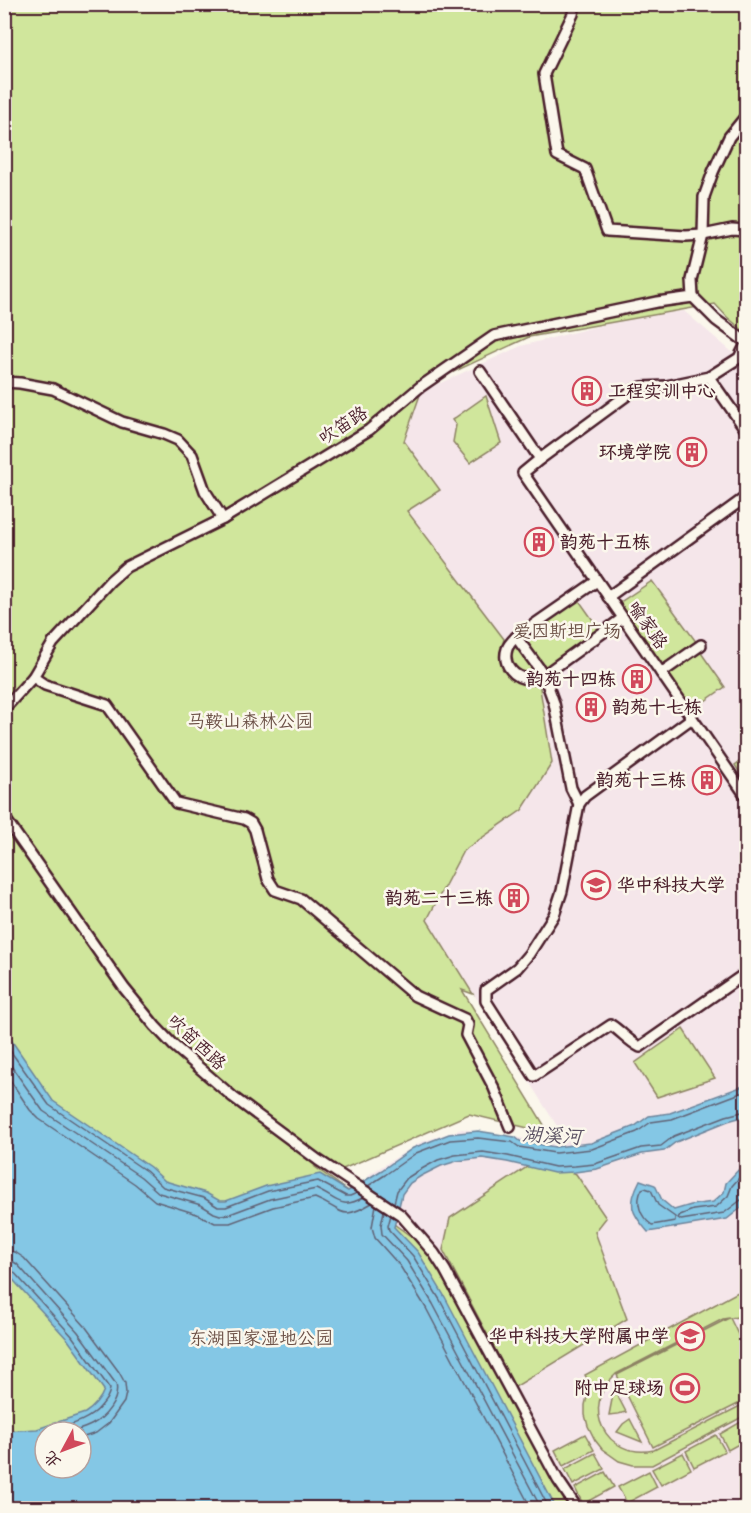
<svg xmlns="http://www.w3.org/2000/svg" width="751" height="1513" font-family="Itim,'LXGW WenKai TC',sans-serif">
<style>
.built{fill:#f5e6ea;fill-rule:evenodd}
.green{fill:#d0e69c;stroke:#8d8264;stroke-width:1.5;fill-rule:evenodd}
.water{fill:#84c7e5;stroke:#6d849b;stroke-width:1.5;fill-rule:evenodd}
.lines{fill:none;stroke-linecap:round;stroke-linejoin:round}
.shore{stroke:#616275;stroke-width:1.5}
.minor-casing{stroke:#4a1f2b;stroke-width:14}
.minor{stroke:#fbf7ec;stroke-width:9}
.labels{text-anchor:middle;stroke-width:5;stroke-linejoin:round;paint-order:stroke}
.poi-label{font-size:18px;font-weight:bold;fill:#4a1f2b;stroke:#fbf7ec;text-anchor:end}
.street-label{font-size:18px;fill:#4a1f2b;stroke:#fbf7ec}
.park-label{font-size:18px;fill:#6c5147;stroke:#fbf7ec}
.water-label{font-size:20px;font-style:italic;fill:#5b5163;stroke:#fbf7ec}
</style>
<rect width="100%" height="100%" fill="#fbf7ec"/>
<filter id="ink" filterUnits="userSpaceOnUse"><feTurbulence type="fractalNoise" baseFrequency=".0167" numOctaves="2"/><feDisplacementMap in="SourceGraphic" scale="12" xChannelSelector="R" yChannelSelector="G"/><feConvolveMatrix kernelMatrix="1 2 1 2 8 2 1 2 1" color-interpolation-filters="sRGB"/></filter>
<g filter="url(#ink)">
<path class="built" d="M684 311 739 358 746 360V1508H5L4 1019 383 1216 368 1175 421 1142 462 1129 547 1142H567L427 920 463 851 522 810 520 682 506 672 500 653 504 639 406 511 440 490 403 441 421 392 521 346 633 317ZM45 1432H81V1468H45Z"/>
<g class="green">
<path d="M5 5H746V333L727 317 715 304 529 337 423 386 417 396 421 392 404 441 440 490 407 511 504 639 500 653 506 672 520 682H539L552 763 522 810 463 851 427 920 473 994 462 990 549 1133 469 1114 343 1169 326 1165 315 1167 434 1253 576 1508H5ZM45 1432H81V1468H45Z"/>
<path d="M486 396 501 443 470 463 453 442 456 425 452 420Z"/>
<path d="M652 581 697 643 663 666 619 603Z"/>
<path d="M578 599 600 630 539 673 525 674 516 670 510 663V651L516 644Z"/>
<path d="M699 650 725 687 692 710 666 672Z"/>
<path d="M746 757V783L735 765Z"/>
<path d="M683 1029 715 1078 657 1097 635 1063Z"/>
<path d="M536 1161 576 1174 606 1218 595 1232 627 1319 515 1387 443 1250 450 1218Z"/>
<path d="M738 1292 746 1305V1319L739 1317 730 1318 746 1351V1400L653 1447 617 1375 729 1318 723 1319 616 1374C579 1406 605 1460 654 1450L746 1403V1415L652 1465H633L619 1461 602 1449 595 1440 588 1426 585 1415V1405L590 1384 585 1375Z"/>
<path d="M614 1389 626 1412 618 1414 609 1415Z"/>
<path d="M630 1419 642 1442 617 1432 623 1424Z"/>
<path d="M746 1419V1440L728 1450 720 1434Z"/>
<path d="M585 1434 594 1450 563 1466 555 1450Z"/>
<path d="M716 1435 725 1451 694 1467 686 1451Z"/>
<path d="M595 1453 604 1469 573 1485 565 1469Z"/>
<path d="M683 1453 691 1469 661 1485 652 1469Z"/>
<path d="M649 1471 657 1487 627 1503 618 1487Z"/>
<path d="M605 1472 614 1487 583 1504 575 1488Z"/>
</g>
<g class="water">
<path d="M5 1031 53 1101 150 1167 165 1181 206 1193 220 1201H226L266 1186 320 1174 348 1191 382 1170 413 1148 449 1134 478 1131 515 1137 520 1141 555 1147 591 1143 635 1126 649 1116 670 1113 746 1085V1116L728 1121 676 1142 664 1151 642 1154 597 1169 575 1172 554 1173 507 1162 482 1158 457 1161 441 1166 421 1176 410 1183 402 1194 394 1227 418 1252 445 1297 556 1508H5V1431L37 1429 85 1413C93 1408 101 1399 104 1390L68 1340 5 1271ZM45 1432H81V1468H45Z"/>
<path d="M746 1163V1204L727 1219 648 1232C631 1212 627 1205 640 1180L655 1185 662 1200 674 1210 691 1205 713 1202 724 1192 726 1183 742 1166Z"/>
</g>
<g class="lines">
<g class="shore">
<path d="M4 1042 49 1105 146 1171 163 1187 204 1198 218 1207H226L268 1191 318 1181 346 1196H350L357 1193"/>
<path d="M4 1056 43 1111 141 1177 159 1193 201 1205 214 1213 220 1215 230 1214 270 1199 316 1189C337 1198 340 1211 364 1197"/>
<path d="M4 1071 30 1110 39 1119 135 1184 155 1201 197 1214 215 1223H230L273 1207 315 1198C344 1210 340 1222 372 1203"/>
<path d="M746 1170 732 1186 728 1196 716 1207 693 1210 680 1215 678 1218 681 1220 724 1213 741 1200 746 1199"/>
<path d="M368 1186 385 1175 416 1153 450 1140 478 1138 512 1142 519 1147 555 1153 592 1149 637 1132 651 1122 672 1119 746 1091"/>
<path d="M645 1188 651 1190 658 1205 675 1217V1221L652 1225C640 1217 635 1202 642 1189Z"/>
<path d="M394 1203 397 1191 407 1178 418 1171 438 1160 455 1155 483 1152 508 1156 555 1167 575 1166 595 1164 641 1148 661 1146 674 1136 726 1116 746 1111"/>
<path d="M376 1205 372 1227 375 1238 400 1266 426 1308 531 1508"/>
<path d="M384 1211 381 1225 382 1234 407 1261 433 1304 541 1508"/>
<path d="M391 1215 388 1226 389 1230 413 1256 440 1300 549 1508"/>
<path d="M4 1251 15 1252 24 1258 85 1326 119 1372 125 1383 126 1393 124 1402 109 1423 96 1433 81 1438"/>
<path d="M4 1260 12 1261 17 1264 78 1332 116 1384C120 1400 105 1418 91 1425 85 1428 78 1430 72 1432"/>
<path d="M4 1267 11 1269 72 1336 110 1389C109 1396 106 1400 101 1406 88 1422 67 1426 48 1432"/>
</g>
<g class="minor-casing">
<g id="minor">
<path d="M575 4 573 14 544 74 557 155 585 169 607 231 686 236 703 235 732 229 746 230"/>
<path d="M693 297 692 280 703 235 704 197 713 172 729 137 746 116"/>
<path d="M746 344 739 358 709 377 666 386 642 387 634 390 540 459 523 473 746 796"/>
<path d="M480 371 540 459"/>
<path d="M709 377 746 430"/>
<path d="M4 382 20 383 53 389 122 422 164 434 178 440 192 455 205 491 223 519"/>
<path d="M597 581 516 637C513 640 508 645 507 649 502 664 514 679 530 679 534 679 539 677 544 675L623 618"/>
<path d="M608 597 746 497"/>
<path d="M516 637 544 675 554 703 571 788 579 804"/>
<path d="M661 673 701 645"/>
<path d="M33 677 45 685 107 705 176 803 244 819 251 823 255 830 268 879 275 890 301 899 415 996 465 1019 468 1025 466 1035 494 1088 510 1127"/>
<path d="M4 709 33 677 53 643 110 581 126 567 223 519 369 430 420 387 494 336 657 302 693 297 716 320 746 342"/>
<path d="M692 718 585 796 579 804 562 891 554 915 529 954 517 968 486 990V1001L534 1076 611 1025C622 1032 628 1041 640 1047L746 973"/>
<path d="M4 817 124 988 155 1026 173 1045 233 1097 318 1160 401 1215 434 1253 445 1270 558 1480 577 1508"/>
</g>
</g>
<use href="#minor" class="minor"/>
</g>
</g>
<defs>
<g id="building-ring" transform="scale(1.5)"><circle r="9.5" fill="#fbf7ec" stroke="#d1495b" stroke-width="1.5"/><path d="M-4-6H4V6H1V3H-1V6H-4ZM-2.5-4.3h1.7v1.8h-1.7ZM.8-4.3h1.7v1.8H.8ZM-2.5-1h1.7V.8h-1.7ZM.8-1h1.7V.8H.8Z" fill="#d1495b"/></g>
<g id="university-ring" transform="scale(1.5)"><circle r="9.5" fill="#fbf7ec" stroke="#d1495b" stroke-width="1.5"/><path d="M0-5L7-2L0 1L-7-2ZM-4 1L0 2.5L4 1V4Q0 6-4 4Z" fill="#d1495b"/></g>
<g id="school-ring" transform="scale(1.5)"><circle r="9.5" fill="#fbf7ec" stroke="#d1495b" stroke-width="1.5"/><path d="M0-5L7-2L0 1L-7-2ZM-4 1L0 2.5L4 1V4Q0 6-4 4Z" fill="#d1495b"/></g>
<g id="stadium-ring" transform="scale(1.5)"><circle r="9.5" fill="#fbf7ec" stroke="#d1495b" stroke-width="1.5"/><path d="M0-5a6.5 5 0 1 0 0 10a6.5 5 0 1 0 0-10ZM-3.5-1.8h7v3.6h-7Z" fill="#d1495b"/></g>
</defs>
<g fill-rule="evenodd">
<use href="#building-ring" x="587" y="391"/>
<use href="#building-ring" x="692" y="452"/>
<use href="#building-ring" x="539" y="542"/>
<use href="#building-ring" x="637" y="679"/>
<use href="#building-ring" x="591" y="707"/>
<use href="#building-ring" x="707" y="780"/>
<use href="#university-ring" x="596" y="885"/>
<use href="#building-ring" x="514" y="898"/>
<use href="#school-ring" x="690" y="1336"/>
<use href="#stadium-ring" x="685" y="1388"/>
</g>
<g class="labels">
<g class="poi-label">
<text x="608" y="397" text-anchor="start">工程实训中心</text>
<text x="671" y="458">环境学院</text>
<text x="560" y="548" text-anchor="start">韵苑十五栋</text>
<text x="616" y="685">韵苑十四栋</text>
<text x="612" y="713" text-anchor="start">韵苑十七栋</text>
<text x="686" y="786">韵苑十三栋</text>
<text x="617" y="891" text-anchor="start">华中科技大学</text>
<text x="493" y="904">韵苑二十三栋</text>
<text x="669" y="1342">华中科技大学附属中学</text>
<text x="664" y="1394">附中足球场</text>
</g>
<g class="street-label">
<text transform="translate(343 425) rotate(-33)" y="6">吹笛路</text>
<text transform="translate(648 625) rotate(55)" y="6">喻家路</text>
<text transform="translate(197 1042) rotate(43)" y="6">吹笛西路</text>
</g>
<g class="park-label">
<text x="567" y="637">爱因斯坦广场</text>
<text x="250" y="727">马鞍山森林公园</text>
<text x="261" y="1344">东湖国家湿地公园</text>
</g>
<g class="water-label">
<text transform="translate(552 1135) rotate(3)" y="7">湖溪河</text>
</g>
</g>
<rect width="751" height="1513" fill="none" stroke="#fbf7ec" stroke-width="24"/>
<rect x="12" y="12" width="727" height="1489" fill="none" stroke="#4a1f2b" stroke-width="2" filter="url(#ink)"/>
<g transform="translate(63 1450) rotate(229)"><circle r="28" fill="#fbf7ec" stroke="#b4a19f" stroke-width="1.5"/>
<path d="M0-4.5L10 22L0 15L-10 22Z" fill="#d1495b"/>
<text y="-9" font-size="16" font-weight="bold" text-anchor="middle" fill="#4a1f2b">北</text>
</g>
</svg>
